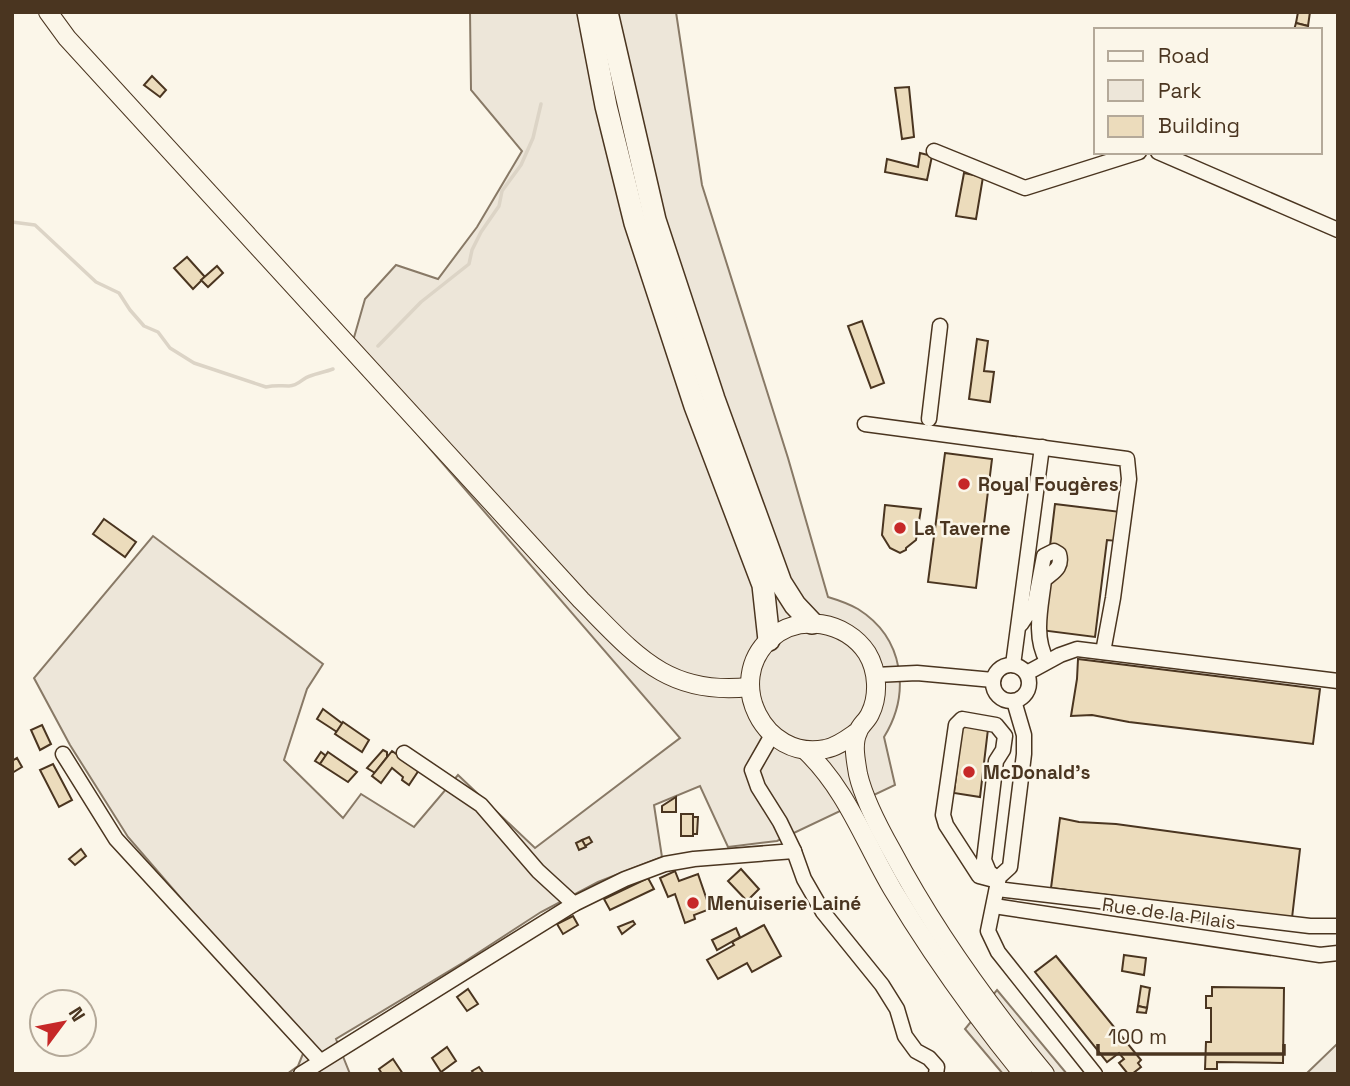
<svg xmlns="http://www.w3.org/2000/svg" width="1350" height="1086" font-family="'Space Grotesk',sans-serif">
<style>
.green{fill:#ede6d9;stroke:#887966;stroke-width:2}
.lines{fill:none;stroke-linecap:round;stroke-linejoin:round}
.stream{stroke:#dcd4c6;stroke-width:3.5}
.building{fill:#ecdcbc;stroke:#4a3520;stroke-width:2}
.minor-casing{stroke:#4a3520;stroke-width:17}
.major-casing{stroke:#4a3520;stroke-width:20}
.highway-casing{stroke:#4a3520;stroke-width:24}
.minor{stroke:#fbf6e9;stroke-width:14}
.major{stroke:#fbf6e9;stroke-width:18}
.highway{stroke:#fbf6e9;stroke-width:21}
.poi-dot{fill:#c62828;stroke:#fbf6e9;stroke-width:2.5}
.labels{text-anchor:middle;stroke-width:5;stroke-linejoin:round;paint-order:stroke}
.poi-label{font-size:19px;font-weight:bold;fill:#4a3520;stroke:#fbf6e9;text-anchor:start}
.street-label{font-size:19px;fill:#4a3520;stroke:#fbf6e9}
</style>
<rect width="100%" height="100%" fill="#fbf6e9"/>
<g class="green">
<path d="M470 12H676L702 185 788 458 828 597C838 600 849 604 858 609 904 638 911 693 884 737L895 785 777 841 728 847 700 786 654 805 662 857 598 882 541 912 464 962 336 1039 350 1074H287L298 1066 307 1044 128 837 70 745 34 678 153 536 323 664 307 689 284 760 343 818 361 794 414 827 458 775 535 848 680 738 349 355 365 299 396 265 438 279 477 227 522 151 471 90Z"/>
<path d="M997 990 1067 1074H1003L965 1029Z"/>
<path d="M1338 1043V1074H1306Z"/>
</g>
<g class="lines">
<g class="stream">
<path d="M12 222 35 225 96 282 119 293 130 310 144 326 158 332 170 348 194 363 266 387C275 385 280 386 289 386 299 386 302 378 310 376 318 373 325 372 333 369"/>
<path d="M378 346 421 302 469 264 472 250 481 232 499 206 502 191 521 165 533 138 541 104"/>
</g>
</g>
<g class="building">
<path d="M1298 12H1310L1308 26 1296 23Z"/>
<path d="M1296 23 1308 26 1307 30H1294Z"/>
<path d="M152 76 166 90 160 97 144 85Z"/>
<path d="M909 87 914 137 902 139 895 88Z"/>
<path d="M920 153 932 156 927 180 885 172 887 159 918 167Z"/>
<path d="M964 173 983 177 976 219 956 216Z"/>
<path d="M187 257 205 277 193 289 174 268Z"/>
<path d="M217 266 223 273 208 287 201 280Z"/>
<path d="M862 321 884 383 871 388 848 326Z"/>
<path d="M977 339 988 341 984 371 994 372 990 402 969 399Z"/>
<path d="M945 453 992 459 976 588 928 582Z"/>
<path d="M1055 504 1121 512 1117 541 1107 540 1095 637 1040 630Z"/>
<path d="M885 505 921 509 916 540 906 548V550L900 553 890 548 882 535Z"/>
<path d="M104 519 136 542 125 557 93 534Z"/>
<path d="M1078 659 1320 689 1313 744 1129 722 1092 715 1071 716 1077 679Z"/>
<path d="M323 709 343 724 337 732 317 719Z"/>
<path d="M343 722 369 740 362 752 335 734Z"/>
<path d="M42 725 51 744 40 750 31 730Z"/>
<path d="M962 726 988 729 980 797 954 793Z"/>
<path d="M383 750 387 752V757L375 773 367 768Z"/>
<path d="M392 751 419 770 409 785 402 780 403 777 392 768 381 783 372 776Z"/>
<path d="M321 752 326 756 320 764 315 761Z"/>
<path d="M328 752 357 772 348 782 320 764Z"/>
<path d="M17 758 22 767 12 773V761Z"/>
<path d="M53 764 72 800 59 807 40 770Z"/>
<path d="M676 797V812H662V806Z"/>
<rect x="681" y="814" width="12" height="22"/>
<path d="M693 817H698L697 834H693Z"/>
<path d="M1060 818 1079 822 1116 824 1300 849 1292 918 1051 888Z"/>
<path d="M589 837 592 842 585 846 582 840Z"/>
<path d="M582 840 586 847 579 850 576 843Z"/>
<path d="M81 849 86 856 75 865 69 859Z"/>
<path d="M741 869 759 889 747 901 728 881Z"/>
<path d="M675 871 679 881 698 874 710 909 694 915 695 919 685 923 675 894 668 897 660 878Z"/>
<path d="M648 878 654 889 610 910 604 899Z"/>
<path d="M573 916 578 925 563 934 557 924Z"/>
<path d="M633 921 635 924 622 934 618 927Z"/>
<path d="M764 925 781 956 752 972 747 963 718 979 707 960 734 945 732 942Z"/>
<path d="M736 928 740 937 717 950 712 940Z"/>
<path d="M1124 955 1146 958 1144 975 1122 971Z"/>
<path d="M1056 956 1141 1060 1138 1063 1141 1067 1132 1074H1128L1119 1063 1124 1059 1119 1053 1107 1062 1035 972Z"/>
<path d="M1141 986 1150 988 1147 1008 1138 1006Z"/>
<path d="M1212 987 1284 988 1283 1063 1217 1062V1069H1205L1206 1042H1211V1008H1206V996H1212Z"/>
<path d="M468 989 478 1004 467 1011 457 997Z"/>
<path d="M1138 1006 1147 1008 1146 1013 1137 1012Z"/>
<path d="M447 1047 456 1061 441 1072 432 1058Z"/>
<path d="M393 1059 403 1074H382L379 1069Z"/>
<path d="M479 1067 484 1074H474L472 1071Z"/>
</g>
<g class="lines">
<g class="minor-casing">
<g id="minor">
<path d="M934 151 1025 188 1139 152"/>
<path d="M1158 152 1338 230"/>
<path d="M929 419 940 326"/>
<path d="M865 424 1127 459 1129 479 1113 598 1103 652"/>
<path d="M1021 624 1035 603 1044 556 1054 551 1059 554C1063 568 1053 572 1044 580 1041 607 1033 636 1047 661"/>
<path d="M1013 665 1042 447"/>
<circle cx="1011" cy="683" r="18"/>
<path d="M1027 673 1060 655 1077 649 1338 681"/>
<path d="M875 675 917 673 993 680"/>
<path d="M1014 701 1024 735V754L1010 867 999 877 988 931 998 952 1095 1074"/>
<path d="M772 735 752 770 758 787 780 822 794 851 804 879 823 912 882 985 897 1009 905 1036 916 1051 929 1058 937 1067 936 1074"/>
<path d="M404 753 481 805 538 871 574 904"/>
<path d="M63 754 116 839 320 1061"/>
<path d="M998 881 979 876 946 825 943 815 956 725 962 719 996 725 1005 736 1003 750 996 761 984 860 989 872 998 879"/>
<path d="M997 889 1310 926H1338"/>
<path d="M994 906 1320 955 1338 953"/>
<path d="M301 1074 574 904 625 879 665 864 694 859 794 851"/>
</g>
</g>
<g class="major-casing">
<g id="major">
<path d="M48 12 67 38 581 600C634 653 666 696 749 687"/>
<path d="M857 732C847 739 837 747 825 749 764 761 724 681 770 639 799 613 846 621 867 653 878 671 879 696 870 714 867 721 860 725 858 732 852 744 856 761 858 774 864 800 879 828 892 851 935 932 987 1004 1045 1074"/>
<path d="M805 750C847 790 864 841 893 890 932 955 975 1015 1023 1074"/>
</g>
</g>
<g class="highway-casing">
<g id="highway">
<path d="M588 12 606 106 635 223 695 406 763 585 769 640"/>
<path d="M607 12 655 220 714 399 781 583 795 605 812 623"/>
</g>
</g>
<use href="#minor" class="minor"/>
<use href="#major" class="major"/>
<use href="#highway" class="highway"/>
</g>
<g class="poi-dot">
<circle cx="964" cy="484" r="7"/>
<circle cx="900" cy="528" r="7"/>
<circle cx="969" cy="772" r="7"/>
<circle cx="693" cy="903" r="7"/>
</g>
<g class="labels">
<g class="poi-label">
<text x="978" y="491">Royal Fougères</text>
<text x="914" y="535">La Taverne</text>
<text x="983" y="779">McDonald's</text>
<text x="707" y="910">Menuiserie Lainé</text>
</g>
<g class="street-label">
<text transform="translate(1169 913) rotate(8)" y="7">Rue de la Pilais</text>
</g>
</g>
<rect width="1350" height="1086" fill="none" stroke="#4a3520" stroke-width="28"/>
<rect x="1094" y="28" width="228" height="126" fill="#fbf6e9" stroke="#b4a999" stroke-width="2"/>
<rect x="1108" y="51" width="35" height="10" fill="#fbf6e9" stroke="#b4a999" stroke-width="2"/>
<text x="1158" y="63" font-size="21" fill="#4a3520">Road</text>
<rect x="1108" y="80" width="35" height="21" fill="#ede6d9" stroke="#b4a999" stroke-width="2"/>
<text x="1158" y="98" font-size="21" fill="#4a3520">Park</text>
<rect x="1108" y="116" width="35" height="21" fill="#ecdcbc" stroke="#b4a999" stroke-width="2"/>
<text x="1158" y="133" font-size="21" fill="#4a3520">Building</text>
<g transform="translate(63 1023) rotate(58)"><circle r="33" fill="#fbf6e9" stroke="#b4a999" stroke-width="2"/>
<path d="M0-5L12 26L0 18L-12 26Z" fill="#c62828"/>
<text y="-10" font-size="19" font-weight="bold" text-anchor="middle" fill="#4a3520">N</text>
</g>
<path d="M1098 1044v10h186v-10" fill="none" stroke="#4a3520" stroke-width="3.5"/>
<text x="1108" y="1044" font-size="21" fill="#4a3520" stroke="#fbf6e9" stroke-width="5" paint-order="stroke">100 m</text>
</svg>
